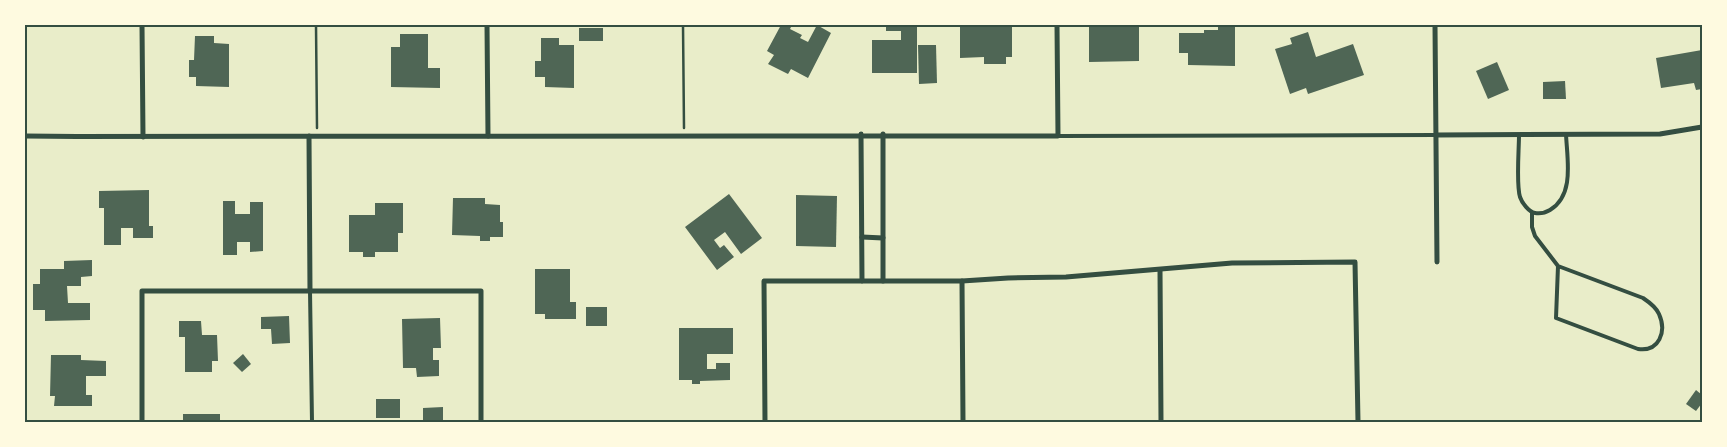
<svg xmlns="http://www.w3.org/2000/svg" width="1727" height="447" font-family="'Source Sans 3',sans-serif">
<style>
.building{fill:#4f6655}
.lines{fill:none;stroke-linecap:round;stroke-linejoin:round}
.path{stroke:#344e41;stroke-width:2.5}
.service{stroke:#344e41;stroke-width:4}
.minor{stroke:#344e41;stroke-width:5}
.neatline{fill:none;stroke:#344e41;stroke-width:2}
</style>
<rect width="100%" height="100%" fill="#e9edc9"/>
<g class="building">
<path d="M781 25H792L790 29 802 35 800 38 808 42 817 25 831 33 808 78 791 69 788 74 768 64 774 55 767 51Z"/>
<path d="M886 25H917V73H872V40H901V31H886Z"/>
<path d="M960 25H1012V57H1006V64H984V57L960 58Z"/>
<path d="M1089 25H1139V61L1089 62Z"/>
<path d="M1218 25H1235V66L1188 65V53H1179V33H1204V30H1218Z"/>
<rect x="579" y="28" width="24" height="13"/>
<path d="M1308 32 1316 57 1353 44 1364 75 1308 94 1306 88 1290 94 1275 49 1292 44 1290 38Z"/>
<path d="M400 34H428V68H440V88L391 87V47H400Z"/>
<path d="M195 36H214V43L229 44V87L196 86V77H189V60H194Z"/>
<path d="M541 38H559V45H574V88L545 87V77H535V61H541Z"/>
<path d="M918 45H936L937 83 919 84Z"/>
<path d="M1702 50V89L1696 90 1694 83 1661 88 1656 58Z"/>
<path d="M1497 62 1509 90 1488 99 1476 71Z"/>
<path d="M1565 81 1566 99H1543V82Z"/>
<path d="M149 190V226H153V238H133V228H121V245H104V208H99V191Z"/>
<path d="M729 194 762 238 741 254 725 232 714 240 720 248 724 245 734 257 717 270 685 227Z"/>
<path d="M796 195 837 196 836 247 796 246Z"/>
<path d="M453 198H485V204L500 205V222H503V237H490V241H480V236L452 235Z"/>
<path d="M223 201H235V214H250V202H263V251L250 252V242H237V255H223Z"/>
<path d="M375 203H403V233H398V252H375V257H363V252H349V215H375Z"/>
<path d="M92 260V276L81 277V286H67L68 303H90V320L45 321V310H33V284H40V269H64V261Z"/>
<path d="M535 269H570V302H576V319H545V314H535Z"/>
<rect x="586" y="307" width="21" height="19"/>
<path d="M289 316 290 343 272 344 271 329H261V317Z"/>
<path d="M440 318 441 348H433V360H439V376L417 377 416 368H403L402 319Z"/>
<path d="M179 321H201L202 335H217L218 361H212V372H185V337H179Z"/>
<path d="M679 328H733V354H707V369H716V363H730V380L700 381V384H692V380H679Z"/>
<path d="M243 354 251 364 242 372 233 363Z"/>
<path d="M51 355H81V360L106 361V376H86V395H92V406H54L55 396H50Z"/>
<path d="M1696 390 1702 395V403L1696 411 1686 404Z"/>
<rect x="376" y="399" width="24" height="19"/>
<path d="M443 407V422H423V408Z"/>
<rect x="183" y="414" width="37" height="8"/>
</g>
<g class="lines">
<g class="path">
<path d="M316 25 317 128"/>
<path d="M683 25 684 128"/>
</g>
<g class="service">
<path d="M1519 135C1519 150 1516 184 1520 197 1522 203 1529 212 1535 213 1541 214 1545 213 1550 210 1575 195 1567 159 1566 134"/>
<path d="M1058 136 1436 135"/>
<path d="M1532 213V227L1535 236 1558 266 1643 298C1649 302 1656 307 1659 314 1667 332 1659 352 1638 349L1556 318 1558 266"/>
<path d="M310 291 312 422"/>
</g>
<g class="minor">
<path d="M142 25 143 137"/>
<path d="M487 25 488 136"/>
<path d="M1435 25 1437 262"/>
<path d="M861 134 862 281"/>
<path d="M883 134V281"/>
<path d="M1436 135 1660 134 1702 127"/>
<path d="M25 136C369 139 713 133 1058 136L1057 25"/>
<path d="M309 136 310 291"/>
<path d="M862 237 883 238"/>
<path d="M1160 270 1161 422"/>
<path d="M962 281 963 422"/>
<path d="M142 422V291H481V422"/>
<path d="M765 422 764 281H962L1008 278 1066 277 1232 263 1355 262 1358 422"/>
</g>
</g>
<rect width="1727" height="447" fill="none" stroke="#fefae0" stroke-width="52"/>
<rect x="26" y="26" width="1675" height="395" class="neatline"/>
</svg>
